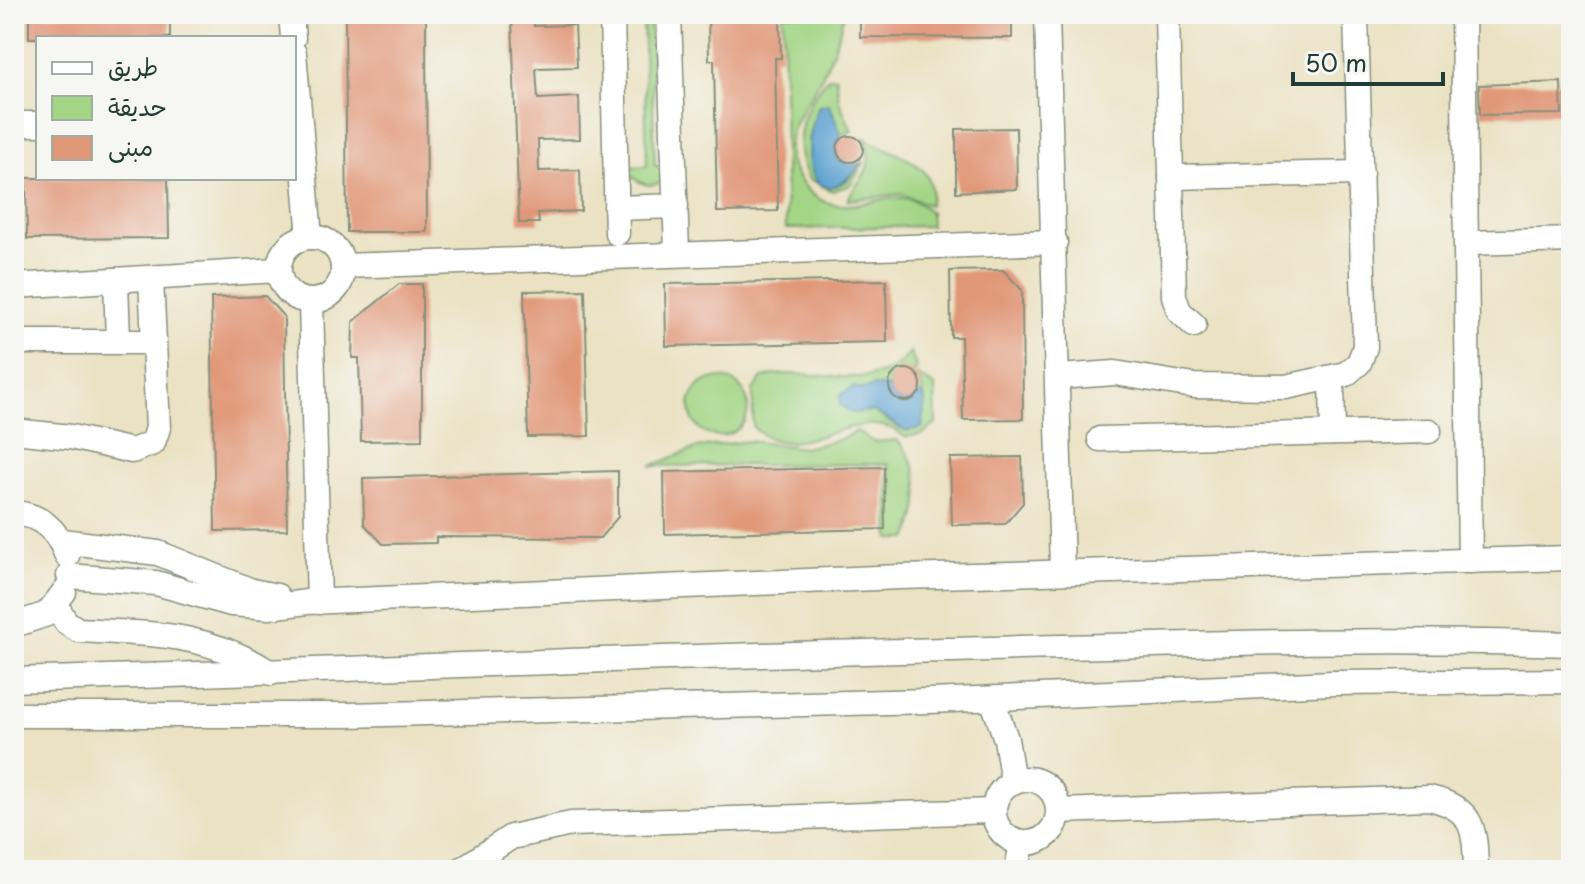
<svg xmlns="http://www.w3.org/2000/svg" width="1585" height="884" font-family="'Playpen Sans','Playpen Sans Arabic',sans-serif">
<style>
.green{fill:#a3d585;stroke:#61895c;stroke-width:2}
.water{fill:#5ca1d1;stroke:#3e6f82;stroke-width:2}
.building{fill:#e19879}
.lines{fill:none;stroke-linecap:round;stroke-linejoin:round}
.minor-casing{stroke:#85907c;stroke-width:27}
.minor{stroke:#fff;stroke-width:24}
</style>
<rect width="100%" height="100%" fill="#f6f6f2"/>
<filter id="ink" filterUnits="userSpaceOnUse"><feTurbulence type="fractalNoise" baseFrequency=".0125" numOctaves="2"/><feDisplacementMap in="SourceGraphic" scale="16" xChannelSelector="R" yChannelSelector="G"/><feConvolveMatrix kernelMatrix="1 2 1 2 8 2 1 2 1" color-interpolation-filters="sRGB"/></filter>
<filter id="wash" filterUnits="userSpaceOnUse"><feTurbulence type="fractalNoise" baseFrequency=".006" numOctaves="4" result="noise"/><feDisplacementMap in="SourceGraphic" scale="32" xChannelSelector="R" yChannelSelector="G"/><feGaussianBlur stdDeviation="1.8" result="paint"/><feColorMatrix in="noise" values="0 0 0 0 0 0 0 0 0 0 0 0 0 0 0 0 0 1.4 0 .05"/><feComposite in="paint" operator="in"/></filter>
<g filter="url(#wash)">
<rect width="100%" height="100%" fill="#ebe2c3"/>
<g class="green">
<path d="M643 14H650L655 166 672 167 665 180C651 189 641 185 629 174V167L647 166Z"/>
<path d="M783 14H844C839 34 833 54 824 72 807 108 769 142 802 183 812 196 822 203 838 205 870 209 901 182 930 212L931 226 786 229Z"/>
<path d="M829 77H836L839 101 852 131 841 134 832 110 812 122 808 141 835 186 847 181 863 162V165L849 186 832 191 809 179C790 143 802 106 829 77Z"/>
<path d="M865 138C890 154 943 162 929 205L901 194 848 200C859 174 876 176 865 138Z"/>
<path d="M910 352 917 368 915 372 899 370 890 377 889 388C876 386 865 392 854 387L852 413 873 411 900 429 925 400 919 376 935 387 936 424 923 434 905 437C858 397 798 472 753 427V390L762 378C807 363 877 399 910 352Z"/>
<circle cx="719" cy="407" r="29"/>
<path d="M857 431 873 442 897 440C924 468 923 504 908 539H890L888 464 651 466 696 448 749 441 804 448 841 439Z"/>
</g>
<g class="water">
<path d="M829 104 841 134 836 150 838 159 849 165 863 162C813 224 798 157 817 110L819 106Z"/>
<path d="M875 386 889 388C895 404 910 405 920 393L925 400 922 428 906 431 873 411 852 413 840 405V395L854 387 861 390Z"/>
</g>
<g id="blocks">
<g class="building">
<path d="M109 14H170V38H29V15Z"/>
<path d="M708 14H780L781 58H775L778 211 717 212 714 60H709Z"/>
<path d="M860 14H1012V38L860 37Z"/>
<path d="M426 15 427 232H347L345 16Z"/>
<path d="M534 19V26L575 25 577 67 536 68 538 99 579 97 580 139 538 140 539 171 580 170 581 211 538 213 539 223H519L512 20Z"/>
<path d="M1561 82 1562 114 1480 115 1479 85Z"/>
<path d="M1016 128 1017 189 956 192V129Z"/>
<circle cx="850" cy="149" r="13"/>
<path d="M26 178H168L169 238 27 239Z"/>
<path d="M1003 270 1022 290 1023 419 963 420 961 337H951L950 271Z"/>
<path d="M886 280 887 342 666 346 665 284Z"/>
<path d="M399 284H422V440L361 441 359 358H352L353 322Z"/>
<path d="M585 290 589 436 528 437 524 291Z"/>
<path d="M265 296 284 317 287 530 215 531 211 298Z"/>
<circle cx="905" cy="385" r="16"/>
<path d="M1022 457 1023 503 1005 524 952 525 950 458Z"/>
<path d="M884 467 885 529 665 534 664 472Z"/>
<path d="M618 471V517L600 538 436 537V543L383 544 364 524 363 478Z"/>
</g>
</g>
</g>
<g filter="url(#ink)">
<use href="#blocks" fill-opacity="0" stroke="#85907c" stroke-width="2"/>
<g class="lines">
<g class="minor-casing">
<g id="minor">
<path d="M291 14 293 38"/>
<path d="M612 14 617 233"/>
<path d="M669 14 677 254"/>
<path d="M1047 14 1062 572"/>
<path d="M1167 14 1174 296 1179 311 1194 325"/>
<path d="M1463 14 1470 561"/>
<path d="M294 53 310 237"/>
<path d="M14 124H38"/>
<path d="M1171 177 1361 173"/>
<path d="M616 208 676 206"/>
<circle cx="311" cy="269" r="32"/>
<path d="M1468 243 1571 240"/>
<path d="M343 266 1055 242"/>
<path d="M116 280 118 341"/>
<path d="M14 286 278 270"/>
<path d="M311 302 319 602"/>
<path d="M14 342H152"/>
<path d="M1058 377 1115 373 1194 386 1286 387 1346 374 1359 363 1365 347 1356 14"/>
<path d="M1332 380 1333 433"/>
<path d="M14 431 71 437 132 451 153 443 158 428 151 278"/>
<path d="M1100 439 1429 431"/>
<path d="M14 513C42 515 58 531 67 556"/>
<path d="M62 541 158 553 252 591 277 596"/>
<path d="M69 576 156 583 231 604 269 607 307 602 900 577 1571 558"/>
<path d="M56 605 66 622 78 630C151 634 207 632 271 673"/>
<path d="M14 625 47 614 64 592"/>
<path d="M14 680C324 671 634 657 945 650 1154 645 1362 637 1571 644"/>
<path d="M992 699 1006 739 1013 782"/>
<path d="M14 715H346L930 701 1332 683 1571 681"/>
<circle cx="1026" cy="811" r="32"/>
<path d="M1059 811 1429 798C1474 808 1475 829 1476 870"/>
<path d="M461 870 511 837 571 824 994 811"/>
<path d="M1017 870 1022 843"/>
</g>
</g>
<use href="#minor" class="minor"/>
</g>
</g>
<rect width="1585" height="884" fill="none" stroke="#f6f6f2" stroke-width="48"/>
<rect x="36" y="36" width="260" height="144" fill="#f6f6f2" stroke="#a0aca6" stroke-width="2"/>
<rect x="52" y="62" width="40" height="12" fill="#ffffff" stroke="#a0aca6" stroke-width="2"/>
<text x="108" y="76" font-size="24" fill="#1f3d34">طريق</text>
<rect x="52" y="96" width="40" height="24" fill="#a3d585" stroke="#a0aca6" stroke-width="2"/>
<text x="108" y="116" font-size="24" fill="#1f3d34">حديقة</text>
<rect x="52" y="136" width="40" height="24" fill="#e19879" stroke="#a0aca6" stroke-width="2"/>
<text x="108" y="156" font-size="24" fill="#1f3d34">مبنى</text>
<path d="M1293 72v12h150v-12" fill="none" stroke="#1f3d34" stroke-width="4"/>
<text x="1305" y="72" font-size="24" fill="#1f3d34" stroke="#f6f6f2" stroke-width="6" paint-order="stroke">50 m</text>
</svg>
